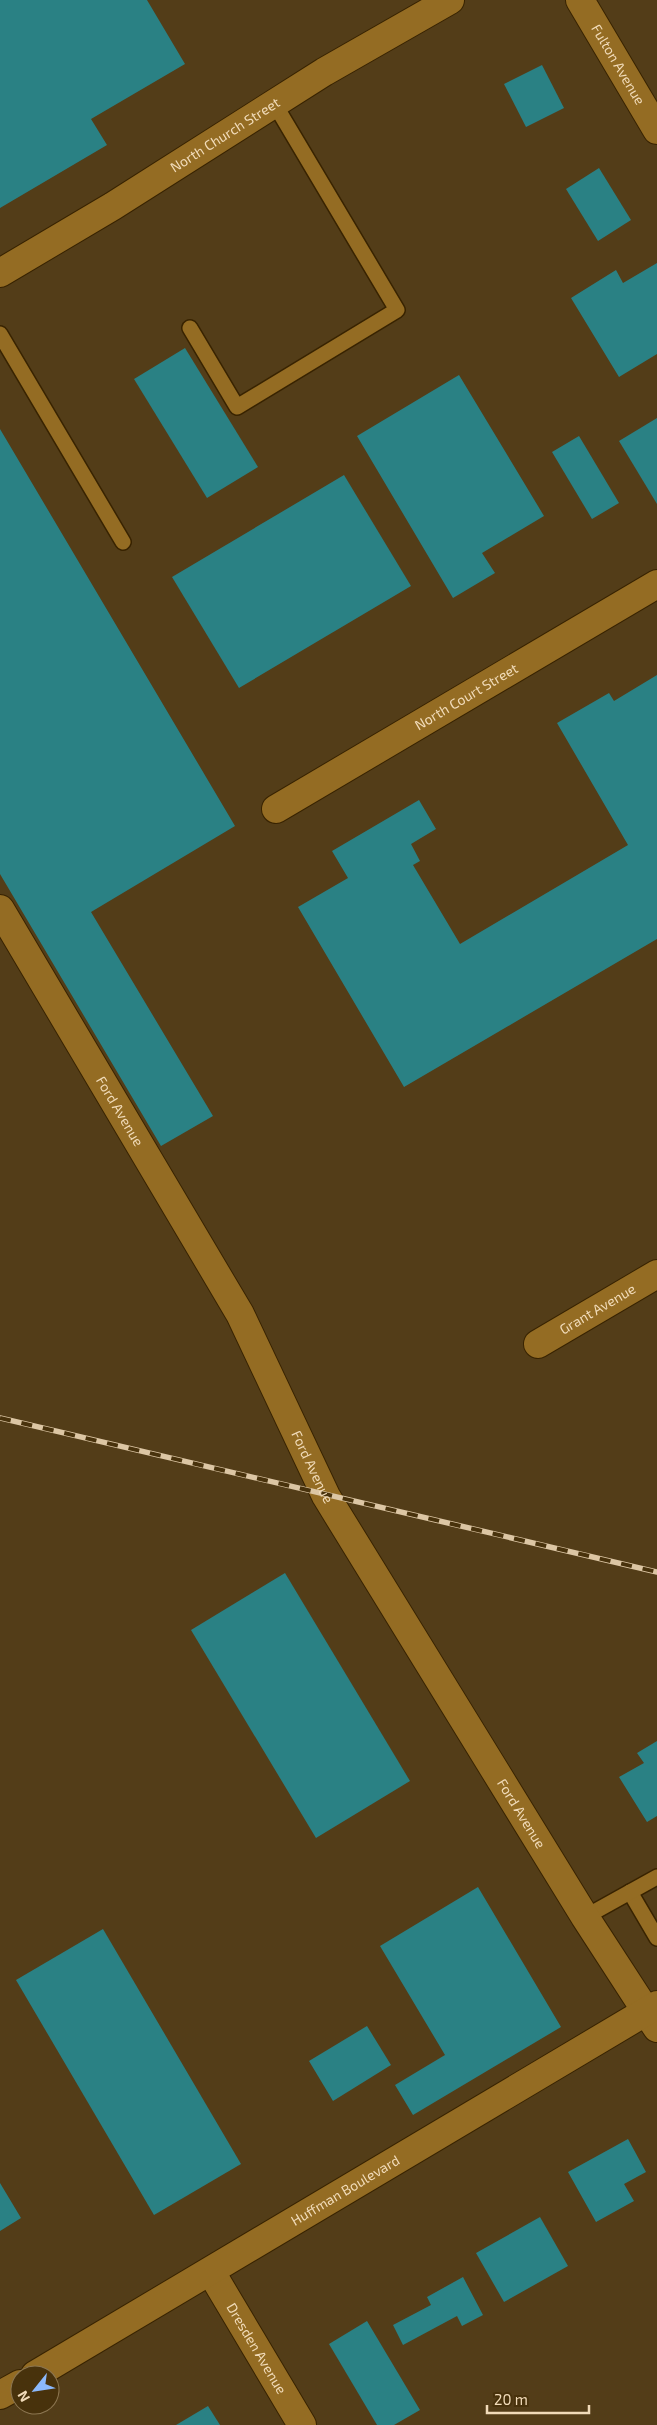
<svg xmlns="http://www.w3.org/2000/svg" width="657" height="2425" font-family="'Exo 2',sans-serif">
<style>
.building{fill:#2a8184}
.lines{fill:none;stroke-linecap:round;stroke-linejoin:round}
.service-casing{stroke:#382300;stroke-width:18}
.minor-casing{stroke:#382300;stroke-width:30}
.tertiary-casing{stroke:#382300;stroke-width:30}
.service{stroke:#946c23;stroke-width:15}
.minor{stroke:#946c23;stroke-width:28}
.tertiary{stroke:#946c23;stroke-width:28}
.rail-casing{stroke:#dcc6a4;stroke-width:5.5}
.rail{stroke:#48320c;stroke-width:4;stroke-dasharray:11;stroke-linecap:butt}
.labels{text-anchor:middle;stroke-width:5;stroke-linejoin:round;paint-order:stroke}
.street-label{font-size:14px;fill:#f1dbb9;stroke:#48320c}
</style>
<rect width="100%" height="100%" fill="#533d18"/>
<g class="building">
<path d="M0 0H147L185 64 91 119 107 145 0 208Z"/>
<path d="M542 65 564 108 526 127 504 84Z"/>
<path d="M599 168 631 220 598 241 566 189Z"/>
<path d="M657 263V354L619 377 571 298 616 270 623 283Z"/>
<path d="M185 348 258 467 207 498 134 379Z"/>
<path d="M459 375 544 516 482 553 495 573 453 598 357 436Z"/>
<path d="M657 418V504L619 441Z"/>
<path d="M0 429 235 826 91 912 213 1116 161 1146 0 874Z"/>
<path d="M579 436 619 503 592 519 552 452Z"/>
<path d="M344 475 411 586 239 688 172 577Z"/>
<path d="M657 675V939L404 1087 298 907 348 878 332 851 419 800 436 829 411 844 420 861 413 865 460 944 628 845 557 723 609 693 614 701Z"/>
<path d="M285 1573 410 1781 316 1838 191 1630Z"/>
<path d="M657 1741V1816L647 1822 619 1777 644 1763 637 1753Z"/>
<path d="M478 1887 561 2027 413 2115 395 2085 445 2055 380 1946Z"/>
<path d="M103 1929 241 2164 154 2215 16 1980Z"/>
<path d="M367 2026 391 2065 333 2101 309 2061Z"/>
<path d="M628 2139 646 2172 624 2184 634 2201 596 2222 568 2172Z"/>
<path d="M0 2183 21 2218 0 2231Z"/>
<path d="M540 2217 568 2266 504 2302 476 2253Z"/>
<path d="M463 2277 483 2315 462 2326 457 2316 403 2345 393 2325 431 2305 427 2297Z"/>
<path d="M367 2321 420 2410 394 2425H377L329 2344Z"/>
<path d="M208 2406 220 2425H176Z"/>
</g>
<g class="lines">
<g class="service-casing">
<g id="service">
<path d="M190 328 237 407 397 310 274 103"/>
<path d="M0 334 123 542"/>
<path d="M630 1892 657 1938"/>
<path d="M585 1917 657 1877"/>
</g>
</g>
<g class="minor-casing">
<g id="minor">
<path id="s1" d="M0 273 113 206 324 72 450 0"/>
<path id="s2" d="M276 809 657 584"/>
<path id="s3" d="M0 909 240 1314 326 1496 585 1917 657 2028"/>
<path id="s4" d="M538 1344 657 1274"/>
<path id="s5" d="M211 2272 302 2425"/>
</g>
</g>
<g class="tertiary-casing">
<g id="tertiary">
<path id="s6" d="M580 0 657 130"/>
<path id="s7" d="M35 2375 657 2005"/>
<path d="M0 2395 20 2384"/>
</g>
</g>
<use href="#service" class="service"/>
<use href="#minor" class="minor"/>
<use href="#tertiary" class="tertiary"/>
<g class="rail-casing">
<path id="rail" d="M0 1418 657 1572"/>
</g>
<use href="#rail" class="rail"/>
</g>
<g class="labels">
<g class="street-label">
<text dy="5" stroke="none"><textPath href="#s6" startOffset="75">Fulton Avenue</textPath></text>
<text dy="5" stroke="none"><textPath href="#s1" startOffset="264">North Church Street</textPath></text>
<text dy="5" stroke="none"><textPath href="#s2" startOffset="221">North Court Street</textPath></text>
<text dy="5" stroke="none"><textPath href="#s3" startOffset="235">Ford Avenue</textPath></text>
<text dy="5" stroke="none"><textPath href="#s4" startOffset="69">Grant Avenue</textPath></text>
<text dy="5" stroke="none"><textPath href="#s3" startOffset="640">Ford Avenue</textPath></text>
<text dy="5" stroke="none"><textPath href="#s3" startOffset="1045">Ford Avenue</textPath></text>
<text dy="5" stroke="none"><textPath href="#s7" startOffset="361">Huffman Boulevard</textPath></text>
<text dy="5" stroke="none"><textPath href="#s5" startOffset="89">Dresden Avenue</textPath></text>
</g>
</g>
<g transform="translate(35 2390) rotate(240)"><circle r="24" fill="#48320c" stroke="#8c7651"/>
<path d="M0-4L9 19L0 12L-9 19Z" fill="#8cb9fc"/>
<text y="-8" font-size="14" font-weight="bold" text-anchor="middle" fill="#f1dbb9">N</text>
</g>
<path d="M487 2405v8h102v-8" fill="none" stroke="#f1dbb9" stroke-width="2.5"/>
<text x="494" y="2405" font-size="15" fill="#f1dbb9" stroke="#48320c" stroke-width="4" paint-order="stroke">20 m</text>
</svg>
